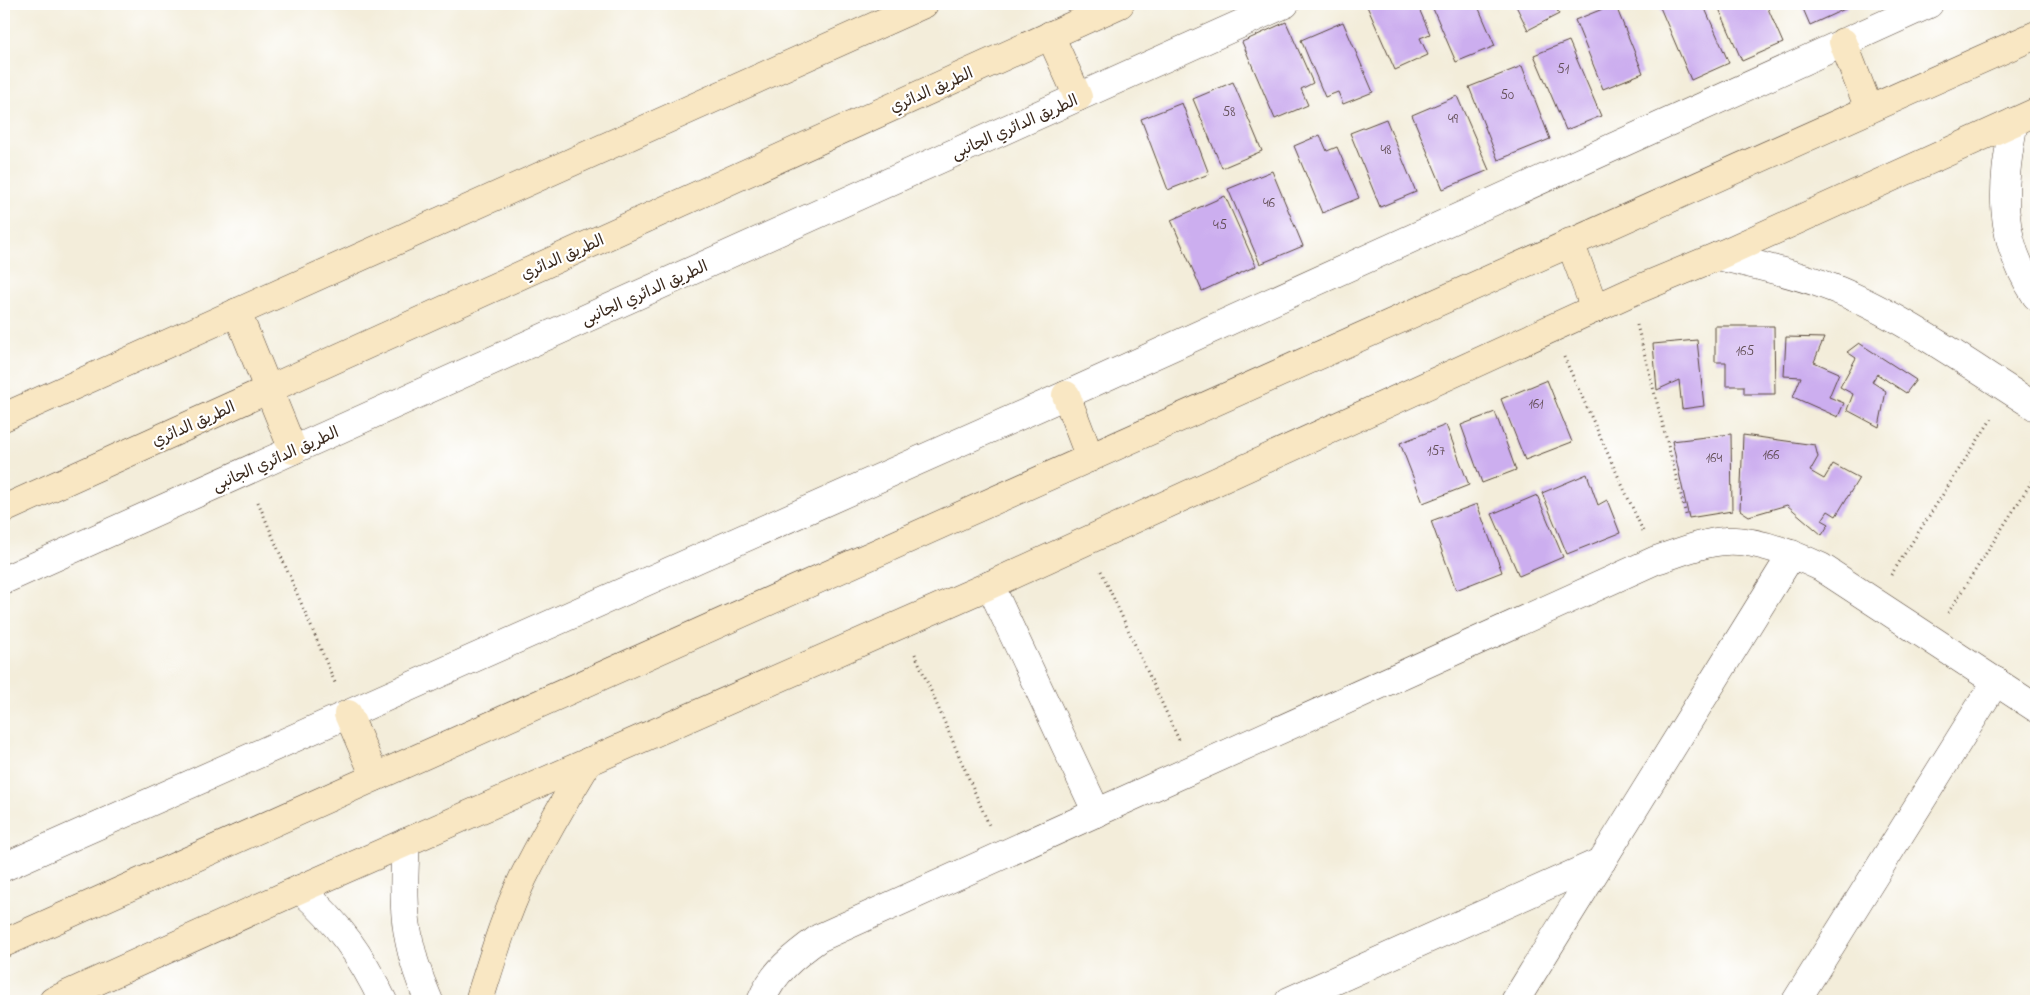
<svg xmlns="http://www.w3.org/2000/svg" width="2040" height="1005" font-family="'Indie Flower','Playpen Sans Arabic',sans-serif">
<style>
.building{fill:#ccaeef}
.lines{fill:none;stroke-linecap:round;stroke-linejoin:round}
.street-casing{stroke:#57473a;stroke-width:29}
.secondary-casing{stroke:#57473a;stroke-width:29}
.path{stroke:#57473a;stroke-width:3;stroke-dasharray:1 4;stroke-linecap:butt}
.street{stroke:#fff;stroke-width:28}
.secondary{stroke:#f9e7c3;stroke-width:28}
.labels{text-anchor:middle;stroke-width:4.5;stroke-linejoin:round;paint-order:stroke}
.number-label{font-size:14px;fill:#5f4b52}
.street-label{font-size:16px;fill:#3b2a1e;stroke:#fff}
</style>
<rect width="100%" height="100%" fill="#fff"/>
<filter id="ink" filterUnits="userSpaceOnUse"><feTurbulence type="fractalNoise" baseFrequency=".02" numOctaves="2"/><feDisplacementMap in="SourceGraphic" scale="10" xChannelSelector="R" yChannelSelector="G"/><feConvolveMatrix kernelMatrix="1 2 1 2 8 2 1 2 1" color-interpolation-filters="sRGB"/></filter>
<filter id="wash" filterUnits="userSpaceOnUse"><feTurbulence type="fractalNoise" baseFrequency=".0096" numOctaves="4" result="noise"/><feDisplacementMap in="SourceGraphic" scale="20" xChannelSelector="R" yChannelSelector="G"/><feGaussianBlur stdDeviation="1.12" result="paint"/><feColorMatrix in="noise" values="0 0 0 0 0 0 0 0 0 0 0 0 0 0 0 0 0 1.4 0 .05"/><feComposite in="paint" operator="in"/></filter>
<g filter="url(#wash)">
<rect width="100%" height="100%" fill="#f3edda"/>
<g id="blocks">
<g class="building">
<path d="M1366 4H1417L1430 34 1420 38 1428 55 1395 70Z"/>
<path d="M1431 4H1477L1495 46 1456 62Z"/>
<path d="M1515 4H1554L1559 14 1528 30Z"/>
<path d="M1615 4 1643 73 1603 89 1575 20Z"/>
<path d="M1662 4H1703L1729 63 1691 80 1659 5Z"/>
<path d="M1717 4H1766L1783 43 1742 61Z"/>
<path d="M1801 4H1846L1847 8 1810 25Z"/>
<path d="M1286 22 1313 83 1301 89 1308 105 1275 119 1242 42Z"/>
<path d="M1343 22 1373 92 1343 104 1338 92 1325 97 1301 40Z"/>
<path d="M1569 41 1601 116 1566 130 1534 55Z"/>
<path d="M1522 66 1550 139 1498 160 1469 87Z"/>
<path d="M1233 82 1262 151 1222 168 1193 99Z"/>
<path d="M1457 96 1489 170 1443 189 1412 115Z"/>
<path d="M1182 103 1209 174 1168 190 1141 119Z"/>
<path d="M1386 119 1416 192 1380 207 1350 133Z"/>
<path d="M1320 135 1327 151 1337 147 1359 198 1322 213 1294 146Z"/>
<path d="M1272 171 1303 246 1260 264 1228 189Z"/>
<path d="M1225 196 1256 266 1202 291 1171 220Z"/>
<path d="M1715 326H1774L1775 394H1744V386H1726V362H1715Z"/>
<path d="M1786 337 1824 338 1814 362 1839 373 1829 397 1844 403 1838 417 1793 397 1801 377 1784 376Z"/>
<path d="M1697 340 1704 406 1682 409 1679 380 1657 390 1653 344Z"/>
<path d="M1859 343 1916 380 1906 393 1877 374 1872 382 1886 391 1879 427 1847 410 1853 394 1840 387 1856 358 1847 352Z"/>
<path d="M1547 380 1572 442 1525 460 1501 399Z"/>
<path d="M1495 412 1516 470 1482 483 1461 425Z"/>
<path d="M1446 425 1469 485 1423 503 1400 443Z"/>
<path d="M1731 434 1732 511 1689 518 1672 441Z"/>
<path d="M1743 435 1815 445 1818 457 1810 471 1824 479 1833 464 1859 478 1836 516 1828 511 1822 520 1829 524 1822 535 1787 505 1749 516 1740 510Z"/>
<path d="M1587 474 1598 505 1607 500 1620 533 1567 554 1542 493Z"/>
<path d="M1537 495 1563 557 1519 576 1492 514Z"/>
<path d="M1477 504 1502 572 1456 590 1431 521Z"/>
</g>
</g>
</g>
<g filter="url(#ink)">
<use href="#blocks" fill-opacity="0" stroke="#57473a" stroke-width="1"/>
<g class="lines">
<g class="street-casing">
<g id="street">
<path d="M2014 122C2001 188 1997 237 2036 296"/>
<path d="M1718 256C1753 264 1788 272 1822 284 1895 310 1970 366 2036 407"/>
<path d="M4 580 1285 4"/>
<path d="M990 585 1097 813"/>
<path d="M406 842C402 904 403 943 429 1001"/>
<path d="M4 867 1066 395 1929 4"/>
<path d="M300 889C339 924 361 955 383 1001"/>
<path d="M761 1001C773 972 794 956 819 938L1656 560C1678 553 1703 542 1726 541 1755 539 1795 555 1821 567L2036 708"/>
<path d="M1289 1001 1602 861"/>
<path d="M1515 1001 1792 554"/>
<path d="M1796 1001 1996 681"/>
</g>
</g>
<g class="secondary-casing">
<g id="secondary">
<path d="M1050 35 1078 97"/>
<path d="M1843 42 1869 109"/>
<path d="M1570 242 1595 309"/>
<path d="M237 312 293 450"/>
<path d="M1066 395 1090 458"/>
<path d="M4 417 924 4"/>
<path d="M4 509 1120 4"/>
<path d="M348 714 375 777"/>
<path d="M4 943 2036 35"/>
<path d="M53 1001 300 889 990 585 1629 293 1718 256 2036 112"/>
<path d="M479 1001C492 960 504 918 523 878 543 838 565 800 589 761"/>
</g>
</g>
<g class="path">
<path d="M1637 325 1686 515"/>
<path d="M1564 357 1643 531"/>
<path d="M258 502 336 685"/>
<path d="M1101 571 1179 740"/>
<path d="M1891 575 1992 418"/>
<path d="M1948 613 2036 475"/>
<path d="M915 654 989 825"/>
</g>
<use href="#street" class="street"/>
<use href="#secondary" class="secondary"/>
</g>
</g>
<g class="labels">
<g class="number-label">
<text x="1563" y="73">51</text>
<text x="1507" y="99">50</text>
<text x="1229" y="116">58</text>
<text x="1453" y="123">49</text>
<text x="1386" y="154">48</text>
<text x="1269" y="207">46</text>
<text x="1220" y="229">45</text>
<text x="1745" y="355">165</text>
<text x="1536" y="408">161</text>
<text x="1436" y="455">157</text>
<text x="1771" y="459">166</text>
<text x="1714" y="462">164</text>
</g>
<g class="street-label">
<text transform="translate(931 89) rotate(-24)" y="6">الطريق الدائري</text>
<text transform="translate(1014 126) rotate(-24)" y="6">الطريق الدائري الجانبى</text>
<text transform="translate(562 256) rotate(-24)" y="6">الطريق الدائري</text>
<text transform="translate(644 292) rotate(-24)" y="6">الطريق الدائري الجانبى</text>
<text transform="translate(193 423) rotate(-24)" y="6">الطريق الدائري</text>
<text transform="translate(275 458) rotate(-24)" y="6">الطريق الدائري الجانبى</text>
</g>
</g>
<rect width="2040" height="1005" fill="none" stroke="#fff" stroke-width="20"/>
</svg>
